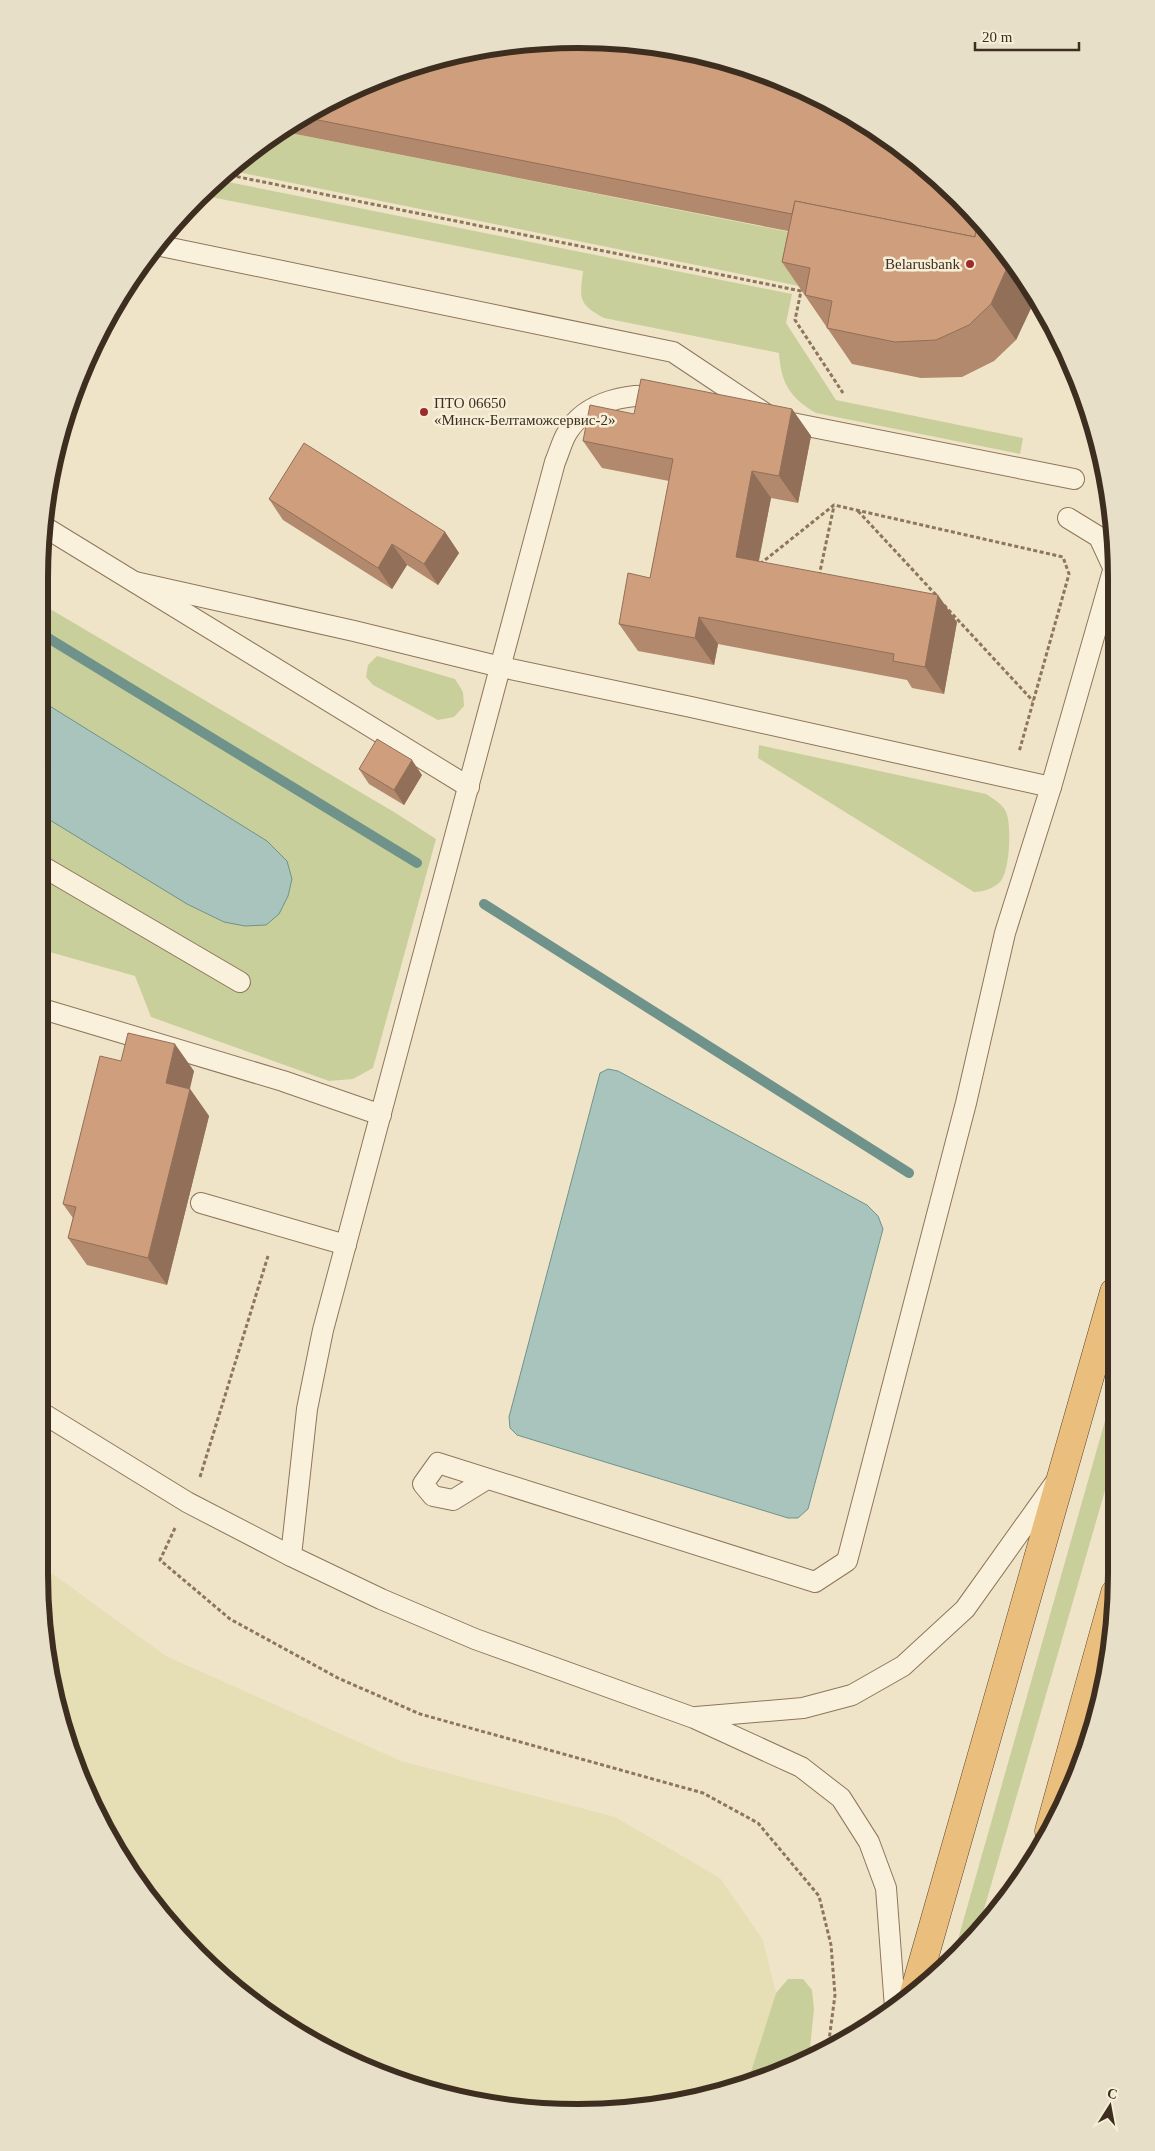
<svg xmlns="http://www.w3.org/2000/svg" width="1155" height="2151" font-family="Georgia,serif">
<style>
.farmland{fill:#e6deb5}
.green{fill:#c9cf9b}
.water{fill:#a9c4bc;stroke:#6f938a}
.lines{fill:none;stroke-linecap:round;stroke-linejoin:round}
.stream{stroke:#6f938a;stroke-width:10}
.service-casing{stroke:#8d765c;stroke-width:22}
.trunk-casing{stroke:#5b4430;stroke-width:29}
.path{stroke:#8d765c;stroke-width:3;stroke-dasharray:4 2.5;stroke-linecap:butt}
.service{stroke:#faf1dc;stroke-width:20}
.trunk{stroke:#eabe7c;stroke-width:28}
.wall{fill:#b2896c}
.shaded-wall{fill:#916f58}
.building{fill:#cf9f7d;stroke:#916f58}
.poi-dot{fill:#9e2a2b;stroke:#f7eed8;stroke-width:2}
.labels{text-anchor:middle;stroke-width:5;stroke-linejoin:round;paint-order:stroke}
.poi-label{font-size:15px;fill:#3d2e20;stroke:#f7eed8;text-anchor:end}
.rim{fill:none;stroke:#3d2e20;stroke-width:6}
</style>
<rect width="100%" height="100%" fill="#f0e4c8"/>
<path class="farmland" d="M39 1564 166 1656 401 1761 615 1817 720 1878 763 1940 776 1993 747 2084 717 2094 613 2111H542L438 2094 371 2071 278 2022 222 1978 150 1902 111 1843 67 1747 49 1678Z"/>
<g class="green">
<path d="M280 131 820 238 809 288 228 170 249 150Z"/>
<path d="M218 180 792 294 786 323 836 400 1023 438 1020 454 816 413C790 398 781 383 779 353L604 318C577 304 580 297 583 271L201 195Z"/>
<path d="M40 603 394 812 436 839 373 1068 353 1079 329 1081 151 1017 135 976 46 951 39 965Z"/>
<path d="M377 656 455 679 463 692 464 706 454 717 438 720 373 685 366 677 368 665Z"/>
<path d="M759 745 986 794C993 799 1002 803 1006 812 1012 825 1010 874 999 883 992 889 982 892 974 892L758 758Z"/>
<path d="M1114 1389 1115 1456 978 1930 953 1957Z"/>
<path d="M788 1979H803L812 1990 814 2009 809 2058 784 2071 747 2084 776 1993Z"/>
</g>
<g class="water">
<path d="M40 700 267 841 287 861 292 879 288 896 279 914 266 925 245 926 224 922 187 904 40 814Z"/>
<path d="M608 1069 618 1071 867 1205 878 1216 883 1229 808 1509 798 1518H788L517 1435 510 1428 509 1417 600 1073Z"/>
</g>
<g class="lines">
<g class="stream">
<path d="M40 633 417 863"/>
<path d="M484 904 909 1173"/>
</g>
<g class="service-casing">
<g id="service">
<path d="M156 245 673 352 766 414"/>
<path d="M665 398C631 391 586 401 567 433 562 441 559 453 555 462L323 1330 307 1409 291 1556 381 1599 475 1639 694 1718 801 1767 841 1798 869 1842 886 1888 895 2008"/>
<path d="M777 420 1074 479"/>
<path d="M1068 518 1099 537 1112 565"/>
<path d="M43 526 469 787"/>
<path d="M135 582 354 631 501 667 691 707 1051 787"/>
<path d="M40 865 240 982"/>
<path d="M39 1008 283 1081 381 1115"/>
<path d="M201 1203 346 1245"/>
<path d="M39 1411 187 1502 291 1556"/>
<path d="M487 1479 453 1500 433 1496 423 1484 438 1463 815 1582 847 1561 966 1103 1005 933 1051 787 1112 574"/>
<path d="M696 1717 803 1708 852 1695 903 1666 965 1609 1055 1483"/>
</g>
</g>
<g class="trunk-casing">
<g id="trunk">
<path d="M1049 1831 1115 1593"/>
<path d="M914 1993 1114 1292"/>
</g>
</g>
<g class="path">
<path d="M224 174 801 291 795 320 843 393"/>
<path d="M858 511 937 596"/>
<path d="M760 564 834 505 1063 557 1069 574 1019 752"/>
<path d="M819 576 834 506"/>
<path d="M944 605 1033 701"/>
<path d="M200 1477 268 1256"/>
<path d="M175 1528 160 1560 230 1619 338 1678 420 1714 703 1793 758 1823 819 1896 831 1945 835 1995 828 2048"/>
</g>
<use href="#service" class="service"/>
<use href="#trunk" class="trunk"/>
</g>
<g class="wall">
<path d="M438 57 1032 306 1016 340 994 361 962 377 921 378 852 364 782 262 788 231 280 131 339 94Z"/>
<path d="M792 409 811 436 798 503 771 498 759 561 957 622 944 694 912 688 907 680 718 644 714 665 638 651 619 624 650 578 669 481 602 468 583 441 634 414Z"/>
<path d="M269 499 445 532 459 553 438 585 407 565 392 589 283 520Z"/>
<path d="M359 769 422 775 404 805 369 784Z"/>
<path d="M121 1061 194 1071 190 1089 209 1116 167 1285 87 1265 68 1238 73 1218 63 1204Z"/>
</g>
<g class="shaded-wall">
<path d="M1008 259 1026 278 1034 295 1032 306 1016 340 991 304Z"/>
<path d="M792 409 811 436 798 503 779 476Z"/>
<path d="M752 471 771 498 754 584 736 557Z"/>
<path d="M445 532 459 553 438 585 424 564Z"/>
<path d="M392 544 407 565 392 589 378 568Z"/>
<path d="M938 595 957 622 944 694 925 667Z"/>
<path d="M699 617 718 644 714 665 695 638Z"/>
<path d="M412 760 422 775 404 805 394 790Z"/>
<path d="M175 1044 194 1071 184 1110 166 1083Z"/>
<path d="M190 1089 209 1116 167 1285 148 1258Z"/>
</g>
<g class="building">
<path d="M542 40 648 43 750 67 847 111 933 173 977 223 975 237 795 201 792 214 303 117 339 94 438 57Z"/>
<path d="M795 201 975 237 977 223 1008 259 1006 270 991 304 969 325 936 340 895 342 827 328 832 301 805 295 810 268 782 262Z"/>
<path d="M641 379 792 409 779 476 752 471 736 557 938 595 925 667 893 661 894 654 699 617 695 638 619 624 628 573 650 578 673 459 583 441 590 405 634 414Z"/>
<path d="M304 443 445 532 424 564 392 544 378 568 269 499Z"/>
<path d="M377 739 412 760 394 790 359 769Z"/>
<path d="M128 1033 175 1044 166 1083 190 1089 148 1258 68 1238 76 1207 63 1204 100 1056 121 1061Z"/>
</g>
<g class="poi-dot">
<circle cx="970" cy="264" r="5"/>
<circle cx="424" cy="412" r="5"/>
</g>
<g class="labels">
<g class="poi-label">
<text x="960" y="269">Belarusbank</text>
<text x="434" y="408" text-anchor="start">ПТО 06650<tspan x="434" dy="17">«Минск-Белтаможсервис-2»</tspan></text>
</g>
</g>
<path d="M0 0H1155V2151H0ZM578 48H578A530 530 0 0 1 1108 578V1574A530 530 0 0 1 578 2104H578A530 530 0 0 1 48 1574V578A530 530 0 0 1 578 48Z" fill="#e8dfc9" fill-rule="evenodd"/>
<path class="rim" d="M578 48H578A530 530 0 0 1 1108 578V1574A530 530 0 0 1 578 2104H578A530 530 0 0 1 48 1574V578A530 530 0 0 1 578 48Z"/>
<g transform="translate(1110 2106) rotate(11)" stroke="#f7eed8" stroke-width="4" paint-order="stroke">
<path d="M0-4L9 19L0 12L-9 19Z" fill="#3d2e20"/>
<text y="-8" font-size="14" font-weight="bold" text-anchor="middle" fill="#3d2e20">С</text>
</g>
<path d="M975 42v8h104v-8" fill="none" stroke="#3d2e20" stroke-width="2.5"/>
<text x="982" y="42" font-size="15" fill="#3d2e20" stroke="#f7eed8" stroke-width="4" paint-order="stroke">20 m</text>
</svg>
